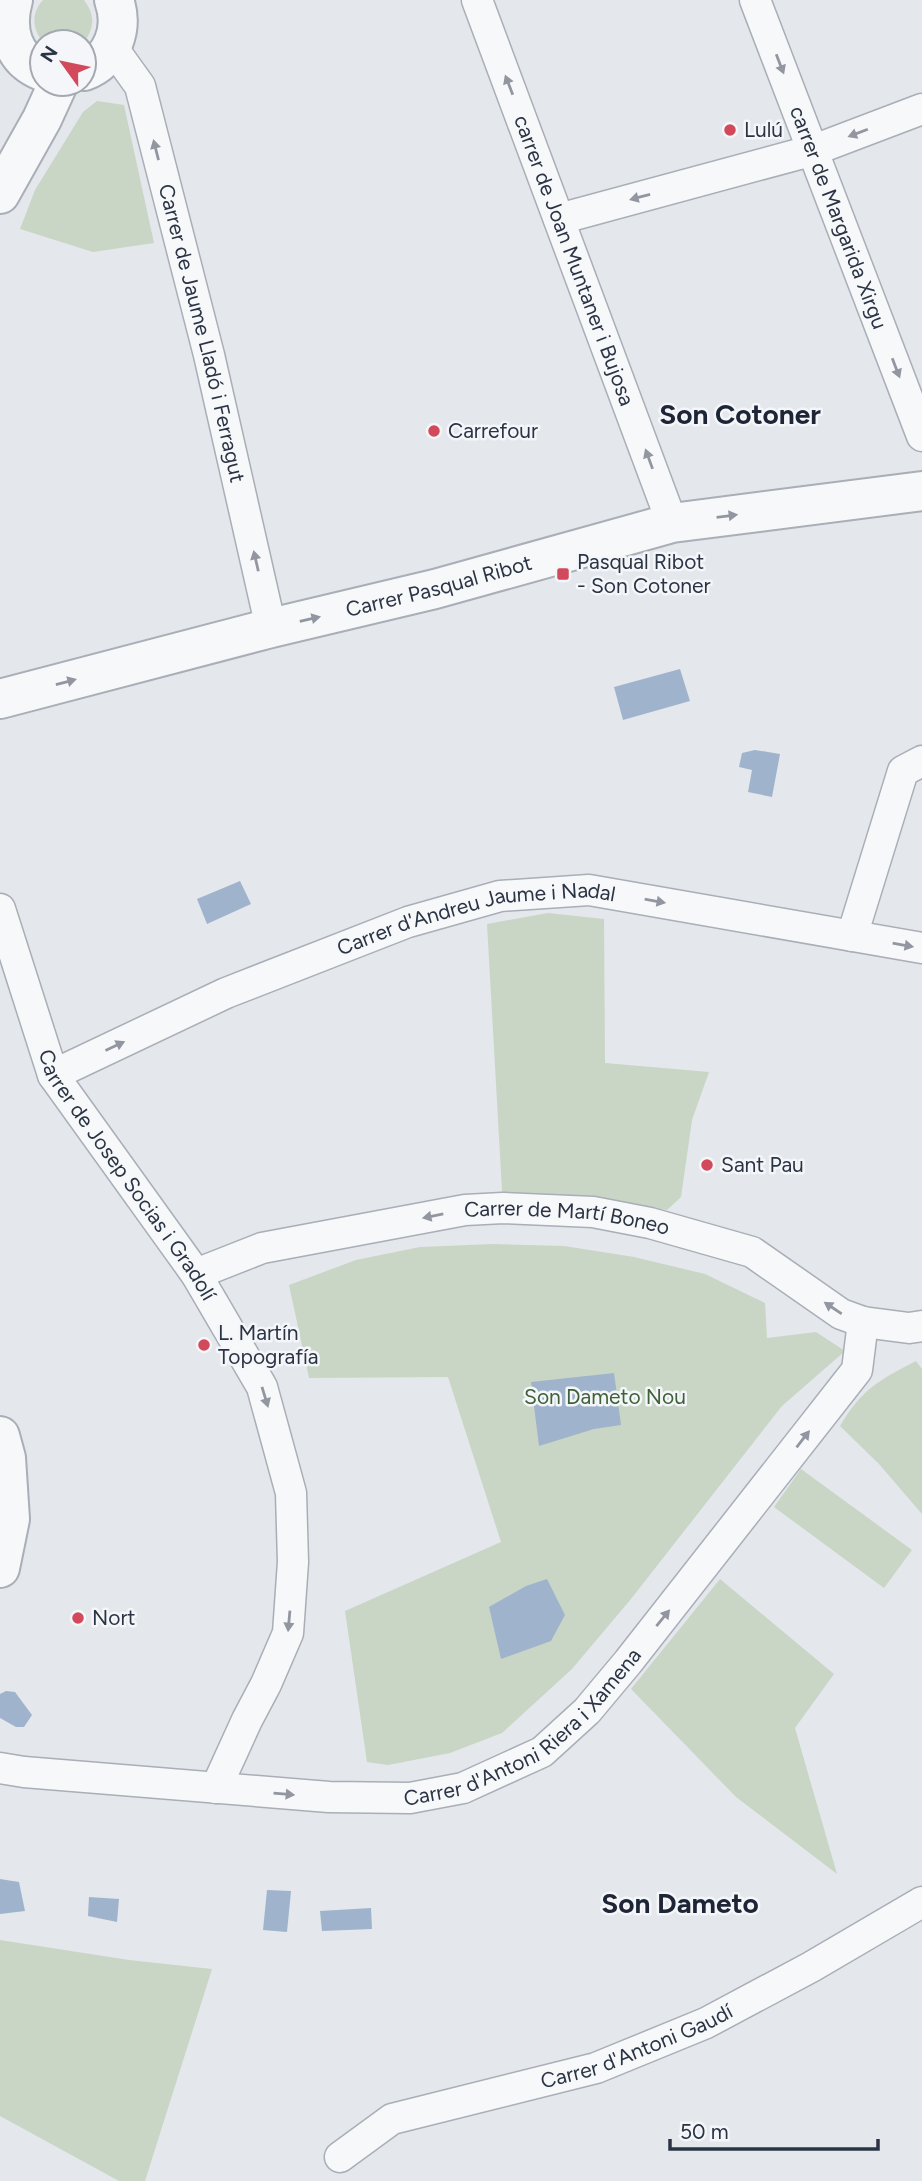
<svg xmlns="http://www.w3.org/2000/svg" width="922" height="2181" font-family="Figtree,sans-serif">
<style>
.green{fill:#c9d6c5}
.water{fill:#9fb4cc}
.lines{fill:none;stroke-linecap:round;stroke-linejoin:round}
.minor-casing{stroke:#a9aeb7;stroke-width:33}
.tertiary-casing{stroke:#a9aeb7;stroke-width:42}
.minor{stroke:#f7f8fa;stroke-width:30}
.tertiary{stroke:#f7f8fa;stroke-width:38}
.oneway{fill:#9196a0}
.poi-dot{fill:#d1495b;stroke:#f4f6f9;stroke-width:2.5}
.labels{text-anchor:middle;stroke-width:5;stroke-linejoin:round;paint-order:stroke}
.poi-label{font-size:21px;fill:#2b3445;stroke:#f4f6f9;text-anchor:start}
.street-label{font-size:21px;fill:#2b3445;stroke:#f4f6f9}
.park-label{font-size:21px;fill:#3f6138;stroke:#f4f6f9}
.district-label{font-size:28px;font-weight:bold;fill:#1d2536;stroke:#f4f6f9}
</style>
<rect width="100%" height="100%" fill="#e4e7ec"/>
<g class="green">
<path d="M43 0H84C95 14 95 28 84 42H43C32 29 31 13 43 0Z"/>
<path d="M97 101 124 105 154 243 93 252 20 229 35 190 83 112Z"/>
<path d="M548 913 604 919 605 1063 709 1072 692 1120 681 1197 667 1210 592 1199 503 1208 487 924Z"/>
<path d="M493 1244 564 1246 634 1257 705 1274 765 1303 767 1338 816 1332 845 1351 782 1406 631 1599 572 1669 502 1733 450 1753 388 1765 367 1762 345 1611 501 1542 448 1377 309 1378 289 1285 356 1260 420 1247Z"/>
<path d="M916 1361 922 1369V1514L879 1464 840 1426C862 1389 879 1380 916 1361Z"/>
<path d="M801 1469 912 1550 884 1588 774 1507Z"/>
<path d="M720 1579 834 1674 795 1728 837 1874 736 1797 631 1689Z"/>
<path d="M0 1940 129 1960 212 1969 145 2181H119L0 2116Z"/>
</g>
<g class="water">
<path d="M680 669 690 701 623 720 614 687Z"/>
<path d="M755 750 780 754 772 797 748 792 752 770 739 767 742 753Z"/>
<path d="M240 881 251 904 207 924 197 899Z"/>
<path d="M614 1373 621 1425 594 1429 539 1446 531 1382Z"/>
<path d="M547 1579 565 1615 551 1641 501 1659 489 1607 526 1586Z"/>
<path d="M6 1691 15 1692 32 1715 24 1727H16L0 1718V1694Z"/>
<path d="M0 1879 19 1882 25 1911 0 1914Z"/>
<path d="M267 1890 291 1891 287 1932 263 1930Z"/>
<path d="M89 1897 119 1899 117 1922 88 1916Z"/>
<path d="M371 1908 372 1929 322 1931 320 1911Z"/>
</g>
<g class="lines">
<g class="minor-casing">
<g id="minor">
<path id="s1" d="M477 0 672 523"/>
<path id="s2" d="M755 0 922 436"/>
<path id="s3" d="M112 47 140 86 209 355 271 628"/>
<path d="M559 219 814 150 922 109"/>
<path id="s4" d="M0 909 53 1075 196 1274 262 1387 291 1493 293 1562 288 1633 266 1684 247 1720 216 1788"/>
<path d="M852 936 903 771 922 761"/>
<path id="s5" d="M53 1075 226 993 408 922 500 896 589 890 922 948"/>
<path id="s6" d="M196 1274 262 1248 465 1210 503 1208 593 1212 650 1223 752 1252 841 1314 863 1322 909 1328 922 1326"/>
<path id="s7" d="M0 1768 24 1772 329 1797 410 1798 463 1788 542 1752 587 1711 628 1662 857 1370 863 1322"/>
<path id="s8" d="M340 2157 392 2119 596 2068 706 2023 811 1967 922 1902"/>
</g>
</g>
<g class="tertiary-casing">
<g id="tertiary">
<path d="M13 0C5 29 12 59 42 71"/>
<path d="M84 71C113 60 124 28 114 0"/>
<path d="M0 194 42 119 58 84"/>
<path id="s9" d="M0 699 271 628 435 589 672 523 922 491"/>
<path d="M0 1436 6 1458 10 1519 0 1568"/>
</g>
</g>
<use href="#minor" class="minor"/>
<use href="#tertiary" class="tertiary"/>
</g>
<defs><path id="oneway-solid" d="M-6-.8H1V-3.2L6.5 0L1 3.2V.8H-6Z" transform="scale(1.75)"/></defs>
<g class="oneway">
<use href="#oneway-solid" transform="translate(780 64) rotate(69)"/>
<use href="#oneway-solid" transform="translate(509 85) rotate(-111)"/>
<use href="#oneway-solid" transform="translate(858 133) rotate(159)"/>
<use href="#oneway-solid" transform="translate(156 150) rotate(-104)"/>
<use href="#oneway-solid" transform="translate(640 197) rotate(165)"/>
<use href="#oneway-solid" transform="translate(896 368) rotate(69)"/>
<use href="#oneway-solid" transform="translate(649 459) rotate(-110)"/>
<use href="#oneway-solid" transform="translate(727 516) rotate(-7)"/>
<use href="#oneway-solid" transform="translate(256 561) rotate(-103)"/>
<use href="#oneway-solid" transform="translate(310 619) rotate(-13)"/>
<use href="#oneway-solid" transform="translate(66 682) rotate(-15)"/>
<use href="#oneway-solid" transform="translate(655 901) rotate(10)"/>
<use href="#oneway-solid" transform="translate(903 945) rotate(10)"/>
<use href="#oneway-solid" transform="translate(115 1046) rotate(-25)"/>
<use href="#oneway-solid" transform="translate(433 1216) rotate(169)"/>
<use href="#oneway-solid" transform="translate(833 1308) rotate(-146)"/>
<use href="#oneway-solid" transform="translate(265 1397) rotate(73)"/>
<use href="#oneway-solid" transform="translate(803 1439) rotate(-52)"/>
<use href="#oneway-solid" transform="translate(663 1618) rotate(-51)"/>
<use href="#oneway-solid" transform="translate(289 1621) rotate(95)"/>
<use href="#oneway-solid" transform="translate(284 1794) rotate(5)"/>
</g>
<g class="poi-dot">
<circle cx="730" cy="130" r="7"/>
<circle cx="434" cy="431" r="7"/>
<rect x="556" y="567" width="14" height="14" rx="3.5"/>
<circle cx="707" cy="1165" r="7"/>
<circle cx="204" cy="1345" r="7"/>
<circle cx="78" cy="1618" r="7"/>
</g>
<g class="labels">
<g class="poi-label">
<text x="744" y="137">Lulú</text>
<text x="448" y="438">Carrefour</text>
<text x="577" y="569">Pasqual Ribot<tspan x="577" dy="24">- Son Cotoner</tspan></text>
<text x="721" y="1172">Sant Pau</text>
<text x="218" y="1340">L. Martín<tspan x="218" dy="24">Topografía</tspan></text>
<text x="92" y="1625">Nort</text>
</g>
<g class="street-label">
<text dy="7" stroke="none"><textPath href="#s2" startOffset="233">carrer de Margarida Xirgu</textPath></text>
<text dy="7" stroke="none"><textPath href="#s1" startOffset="278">carrer de Joan Muntaner i Bujosa</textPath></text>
<text dy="7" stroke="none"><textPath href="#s3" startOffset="303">Carrer de Jaume Lladó i Ferragut</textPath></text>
<text dy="7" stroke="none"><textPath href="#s9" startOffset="453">Carrer Pasqual Ribot</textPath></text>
<text dy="7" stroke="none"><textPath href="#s5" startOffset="455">Carrer d'Andreu Jaume i Nadal</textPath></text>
<text dy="7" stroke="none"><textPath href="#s4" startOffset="298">Carrer de Josep Socias i Gradolí</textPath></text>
<text dy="7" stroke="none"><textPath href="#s6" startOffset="380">Carrer de Martí Boneo</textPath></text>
<text dy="7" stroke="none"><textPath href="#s7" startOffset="548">Carrer d'Antoni Riera i Xamena</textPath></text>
<text dy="7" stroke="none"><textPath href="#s8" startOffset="320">Carrer d'Antoni Gaudí</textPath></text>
</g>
<g class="park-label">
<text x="605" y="1404">Son Dameto Nou</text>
</g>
<g class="district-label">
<text x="740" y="424">Son Cotoner</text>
<text x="680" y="1913">Son Dameto</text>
</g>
</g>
<g transform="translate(63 63) rotate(303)"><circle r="33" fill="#f4f6f9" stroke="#a4a8b1" stroke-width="2"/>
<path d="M0-5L12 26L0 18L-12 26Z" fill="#d1495b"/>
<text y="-10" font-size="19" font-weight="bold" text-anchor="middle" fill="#2b3445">N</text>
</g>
<path d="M670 2139v10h208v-10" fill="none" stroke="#2b3445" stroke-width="3.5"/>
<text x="680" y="2139" font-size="21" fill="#2b3445" stroke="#f4f6f9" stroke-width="5" paint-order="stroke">50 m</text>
</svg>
